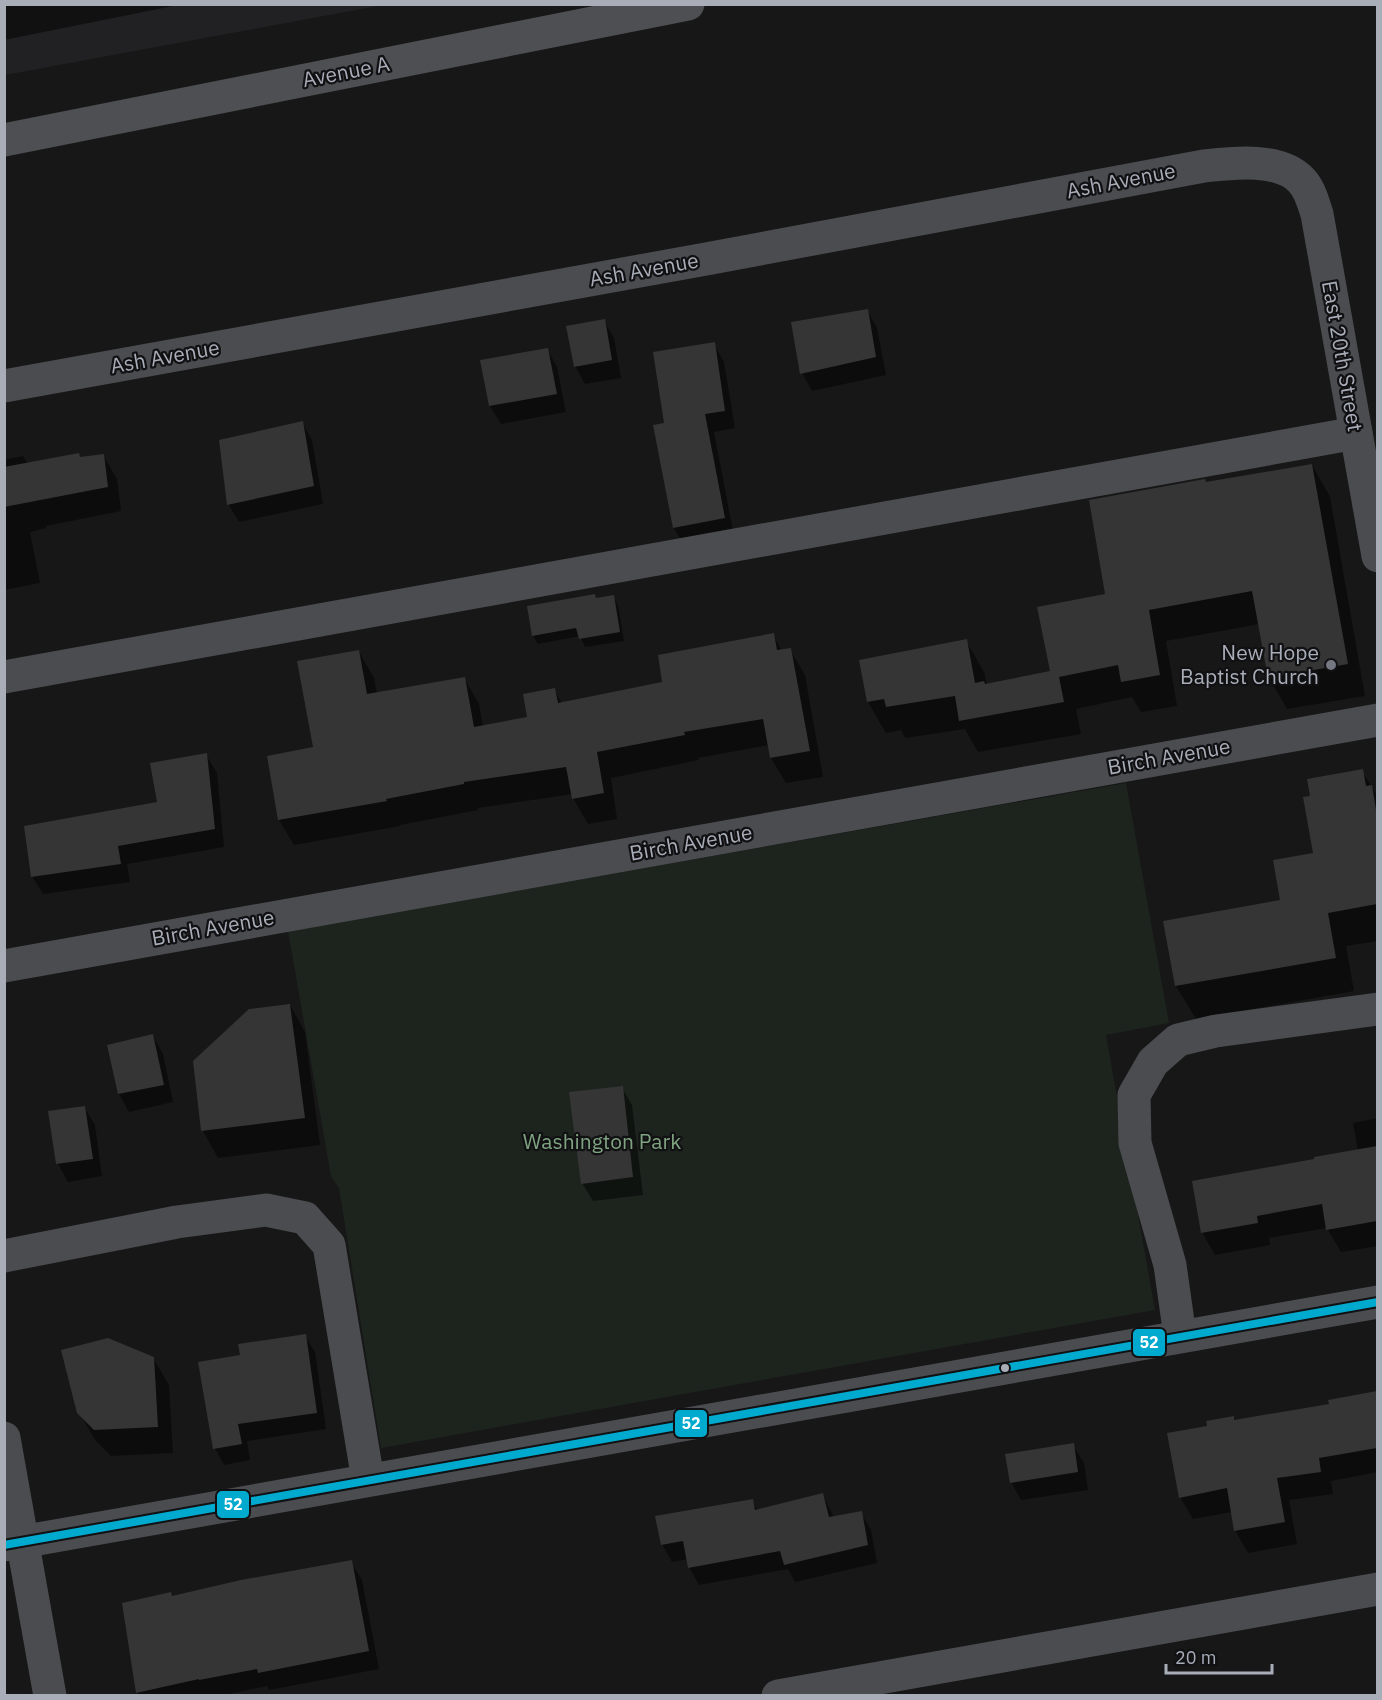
<svg xmlns="http://www.w3.org/2000/svg" width="1382" height="1700" font-family="'IBM Plex Sans',sans-serif">
<style>
.built{fill:#212123}
.green{fill:#1d241e}
.shadow{fill:#0007}
.building{fill:#353536}
.lines{fill:none;stroke-linecap:round;stroke-linejoin:round}
.minor{stroke:#4b4c50;stroke-width:33}
.major{stroke:#4d4f52;stroke-width:33}
.bus-1-casing{stroke:#111113;stroke-width:12}
.bus-1{stroke:#00a9ce;stroke-width:8}
.poi-dot{fill:#757880;stroke:#111113;stroke-width:2}
.bus-dot{fill:#a8adb8;stroke:#111113;stroke-width:2}
.labels{text-anchor:middle;stroke-width:4.5;stroke-linejoin:round;paint-order:stroke}
.street-label{font-size:21px;fill:#a8adb8;stroke:#111113}
.poi-label{font-size:21px;fill:#a8adb8;stroke:#111113;text-anchor:end}
.park-label{font-size:21px;fill:#7fa381;stroke:#111113}
.line-badge{stroke:#111113;stroke-width:2}
.badge-label{font-size:16px;text-anchor:middle;font-weight:bold;fill:#fff}
</style>
<rect width="100%" height="100%" fill="#171717"/>
<path class="built" d="M5 4H383V5L5 75Z"/>
<path class="green" d="M1126 783 1169 1023 1106 1035 1155 1310 381 1448 339 1188 331 1176 288 931Z"/>
<g class="shadow">
<path d="M4 4H183L4 40Z"/>
<path d="M867 310 877 328 886 375 812 391 802 373Z"/>
<path d="M604 321 614 338 621 378 585 384 575 366Z"/>
<path d="M714 344 724 362 735 428 714 432 734 536 684 546 674 528 654 426 666 424Z"/>
<path d="M547 349 557 367 566 412 501 424 490 406 481 361Z"/>
<path d="M302 422 312 440 323 504 239 522 229 505Z"/>
<path d="M103 455 117 479 121 511 46 526V528L30 532 40 583 4 590V460L23 456 28 464Z"/>
<path d="M1312 465 1330 497 1365 696 1287 709 1269 678 1260 624 1166 641 1177 706 1141 712 1132 697 1076 709 1081 734 978 752 965 729 905 738 901 730 886 733 868 702 966 641 984 672 987 685 1052 672 1107 595 1206 484Z"/>
<path d="M613 597 618 605 624 641 585 647 580 636 538 644 533 636 596 600Z"/>
<path d="M773 635 782 651 790 650 805 675 823 777 786 783 771 758 769 745 698 758 699 760 611 778 617 819 588 824 573 798V794L478 808V810L400 825V826L294 845 279 820 314 749 359 652 374 678 377 694 464 678 479 704 483 726 529 718 554 689 562 704 664 683Z"/>
<path d="M206 755 217 773 224 847 127 864 130 882 43 894 32 876 159 803Z"/>
<path d="M1362 771 1378 797V941L1346 946 1354 991 1196 1019 1176 986 1282 902 1315 854 1311 797Z"/>
<path d="M290 1005 305 1032 320 1145 218 1158 203 1131 194 1062Z"/>
<path d="M153 1036 163 1054 173 1102 129 1112 119 1094Z"/>
<path d="M622 1088 632 1105 643 1195 593 1201 582 1183Z"/>
<path d="M84 1107 95 1125 102 1176 68 1182 58 1164Z"/>
<path d="M1378 1118V1246L1341 1252 1327 1228 1269 1238 1270 1245 1215 1255 1202 1232 1358 1151 1353 1123Z"/>
<path d="M305 1336 315 1352 326 1429 247 1441 250 1460 224 1465 215 1448 241 1356Z"/>
<path d="M153 1358 169 1385 173 1453 111 1456 95 1440 79 1412Z"/>
<path d="M1378 1393V1472L1331 1481 1333 1494 1289 1500 1297 1544 1248 1553 1235 1530 1232 1512 1193 1519 1180 1497 1209 1427 1233 1417 1235 1421 1330 1406V1401Z"/>
<path d="M1073 1445 1084 1463 1088 1490 1021 1500 1011 1482Z"/>
<path d="M823 1495 834 1518 861 1513 871 1530 877 1563 795 1582 788 1569 699 1585 689 1567 688 1559 672 1562 662 1544 752 1501 758 1511Z"/>
<path d="M351 1562 362 1580 379 1669 269 1690 267 1686 220 1696H139L137 1693 172 1597Z"/>
</g>
<g class="building">
<path d="M868 309 876 357 800 374 791 322Z"/>
<path d="M605 319 612 360 574 367 566 326Z"/>
<path d="M715 342 725 411 705 414 725 518 673 528 653 425 664 423 653 352Z"/>
<path d="M548 348 557 394 489 406 480 360Z"/>
<path d="M303 421 314 486 227 505 219 440Z"/>
<path d="M79 453 80 457 104 454 108 487 4 507V467Z"/>
<path d="M1312 464 1348 664 1268 678 1252 591 1149 610 1160 675 1121 682 1118 665 1059 677 1064 702 959 721 955 696 886 707 884 699 867 702 859 660 967 639 975 683 984 681 985 684 1050 671 1037 607 1105 594 1089 500 1205 479 1206 482Z"/>
<path d="M595 594 596 598 614 595 620 632 579 639 576 628 532 636 527 606Z"/>
<path d="M774 633 777 650 791 648 810 751 770 758 763 719 684 732 685 735 597 752 604 793 572 799 566 767 464 782V784L386 799 387 801 278 820 267 756 313 747 297 661 359 650 367 694 465 677 474 727 527 717 523 694 555 688 558 703 662 682 658 655Z"/>
<path d="M207 753 215 829 118 846 121 864 31 877 24 826 157 802 150 763Z"/>
<path d="M1363 769 1366 786 1372 785 1377 816V904L1328 913 1336 958 1175 986 1163 921 1280 900 1273 860 1313 853 1303 797 1310 796 1307 779Z"/>
<path d="M290 1004 305 1118 201 1131 193 1061 249 1009Z"/>
<path d="M153 1034 164 1085 118 1094 107 1045Z"/>
<path d="M623 1086 633 1177 581 1184 569 1092Z"/>
<path d="M85 1106 93 1159 56 1164 48 1111Z"/>
<path d="M1377 1146V1221L1326 1230 1322 1204 1257 1216 1258 1223 1201 1233 1192 1181 1314 1159V1157Z"/>
<path d="M306 1334 317 1413 238 1424 242 1444 213 1449 198 1362 240 1355 238 1344Z"/>
<path d="M108 1338 154 1357 158 1427 94 1430 77 1413 61 1350Z"/>
<path d="M1377 1391V1448L1319 1458 1321 1472 1277 1478 1285 1522 1234 1531 1227 1488 1179 1498 1167 1433 1207 1426 1206 1421 1234 1416V1420L1329 1404 1328 1400Z"/>
<path d="M1074 1443 1078 1472 1010 1483 1005 1454Z"/>
<path d="M823 1493 829 1517 862 1511 868 1545 784 1565 780 1551 688 1568 683 1541 661 1545 655 1516 753 1499 755 1510Z"/>
<path d="M352 1560 369 1651 258 1673 257 1669 199 1680V1679L136 1693 122 1603 171 1592 172 1596 241 1580Z"/>
</g>
<g class="lines">
<g class="minor">
<path d="M4 386 706 259 1204 166C1232 163 1279 157 1301 180 1310 189 1313 202 1317 214L1378 556"/>
<path d="M4 677 1356 433"/>
<path d="M4 966 1378 720"/>
<path d="M4 1256 177 1222 266 1210 305 1218 329 1245 368 1480"/>
<path d="M1180 1336 1170 1265 1135 1143 1134 1095 1153 1062 1178 1040 1216 1031 1378 1009"/>
<path d="M4 1438 50 1696"/>
<path d="M4 1545 1378 1302"/>
<path d="M778 1696 1378 1589"/>
</g>
<path class="major" d="M4 140 688 4"/>
<g class="bus-1-casing">
<path id="bus-1" d="M4 1545 1378 1302"/>
</g>
<use href="#bus-1" class="bus-1"/>
</g>
<circle class="poi-dot" cx="1331" cy="665" r="6"/>
<circle class="bus-dot" cx="1005" cy="1368" r="5"/>
<g class="labels">
<g class="street-label">
<text transform="translate(346 72) rotate(-11)" y="7">Avenue A</text>
<text transform="translate(1121 181) rotate(-11)" y="7">Ash Avenue</text>
<text transform="translate(644 270) rotate(-10)" y="7">Ash Avenue</text>
<text transform="translate(1342 356) rotate(80)" y="7">East 20th Street</text>
<text transform="translate(165 357) rotate(-10)" y="7">Ash Avenue</text>
<text transform="translate(1169 757) rotate(-10)" y="7">Birch Avenue</text>
<text transform="translate(691 843) rotate(-10)" y="7">Birch Avenue</text>
<text transform="translate(213 928) rotate(-10)" y="7">Birch Avenue</text>
</g>
<g class="poi-label">
<text x="1319" y="660">New Hope<tspan x="1319" dy="24">Baptist Church</tspan></text>
</g>
<g class="park-label">
<text x="602" y="1149">Washington Park</text>
</g>
</g>
<g class="line-badge">
<rect x="1132" y="1328" width="34" height="29" rx="6" fill="#00a9ce"/>
<rect x="674" y="1409" width="34" height="29" rx="6" fill="#00a9ce"/>
<rect x="216" y="1490" width="34" height="29" rx="6" fill="#00a9ce"/>
</g>
<g class="badge-label">
<text x="1149" y="1348">52</text>
<text x="691" y="1429">52</text>
<text x="233" y="1510">52</text>
</g>
<rect width="1382" height="1700" fill="none" stroke="#a8adb8" stroke-width="12"/>
<path d="M1166 1664v9h106v-9" fill="none" stroke="#a8adb8" stroke-width="3"/>
<text x="1175" y="1664" font-size="18" fill="#a8adb8" stroke="#111113" stroke-width="4.5" paint-order="stroke">20 m</text>
</svg>
